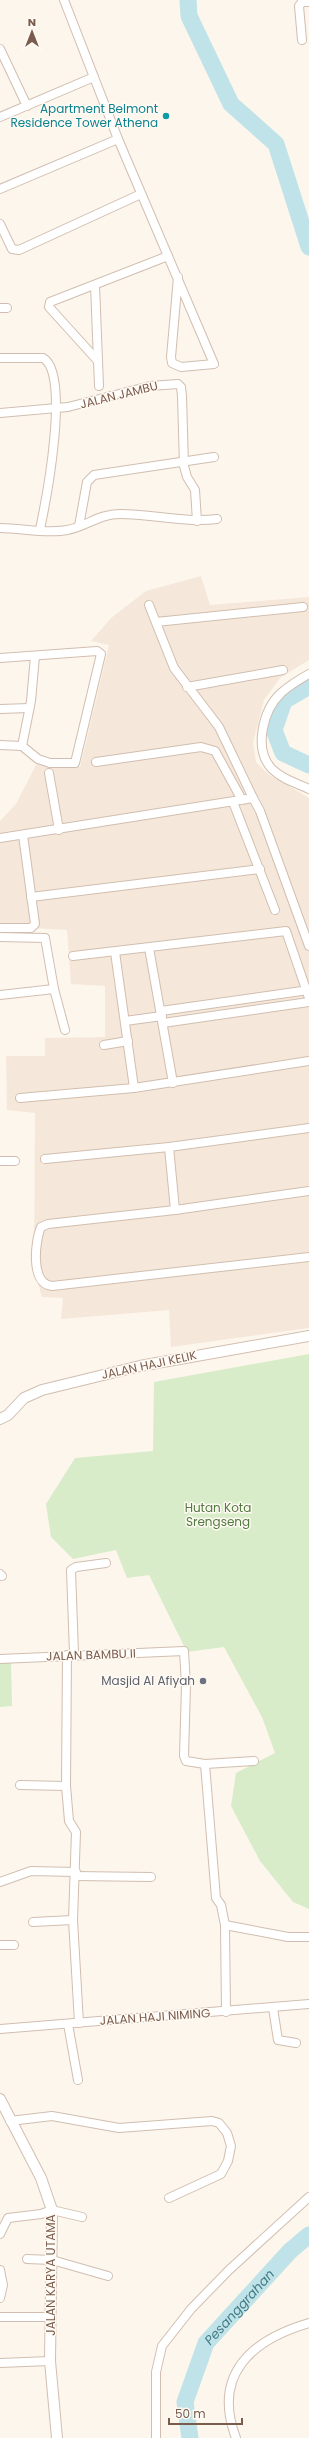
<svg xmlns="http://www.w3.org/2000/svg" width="309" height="2438" font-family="Poppins,sans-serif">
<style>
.residential{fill:#f5e8da}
.green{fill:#d8ecc9}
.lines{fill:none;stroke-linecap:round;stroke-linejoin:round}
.river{stroke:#bfe3e8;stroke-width:17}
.minor-casing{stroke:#d1beb0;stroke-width:10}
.tertiary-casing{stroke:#d1beb0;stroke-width:12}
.minor{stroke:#fff;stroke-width:8}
.tertiary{stroke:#fff;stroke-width:10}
.culture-dot{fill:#0f9aa8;stroke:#fffaf3;stroke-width:1.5}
.worship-dot{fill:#6b7280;stroke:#fffaf3;stroke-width:1.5}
.labels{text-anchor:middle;stroke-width:3;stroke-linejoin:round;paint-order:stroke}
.culture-label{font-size:12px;fill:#0d838f;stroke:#fffaf3;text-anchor:end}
.street-label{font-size:12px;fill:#7a5c4d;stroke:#fffaf3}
.park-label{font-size:12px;fill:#537a41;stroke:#fffaf3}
.worship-label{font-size:12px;fill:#5b616d;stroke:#fffaf3;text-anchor:end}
.water-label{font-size:13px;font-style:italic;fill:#437c86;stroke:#fffaf3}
</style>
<rect width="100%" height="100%" fill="#fdf6ec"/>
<path class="residential" d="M201 576 210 605 309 597V660L280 678 264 700 253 743 256 762 268 774 309 798V1328L171 1347 169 1310 61 1319 63 1298 42 1297 34 1269 35 1113 7 1110 6 1056H45V1038L105 1037V986L71 984 67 930 0 926V821L16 804 37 763 80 767 109 645 91 641 111 618 146 591Z"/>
<g class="green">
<path d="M309 1354V1909L293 1902 260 1861 231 1806 236 1773 275 1753 262 1717 224 1647 187 1652 149 1575 127 1578 116 1550 73 1559 51 1537 46 1504 75 1458 153 1451 154 1382Z"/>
<path d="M11 1661 12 1706 0 1707V1662Z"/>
</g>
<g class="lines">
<g class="river">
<path d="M188 0 189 16 231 104 276 144 309 247"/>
<path d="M309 686 284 701 274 730 283 753 309 765"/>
<path id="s1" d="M190 2438 185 2402 206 2343 290 2251 309 2235"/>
</g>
<g class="minor-casing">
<g id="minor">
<path d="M64 0 118 139 214 364 181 367 172 363 171 357 178 277"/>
<path d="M302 40 299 6 302 2H309"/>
<path d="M0 49 27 106"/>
<path d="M0 117 94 77"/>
<path d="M0 189 118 139"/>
<path d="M0 224 12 249 19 250 141 194"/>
<path d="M95 285 99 386"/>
<path d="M0 308H7"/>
<path d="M0 358H43C71 373 46 501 40 529"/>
<path d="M97 360 49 307 50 302 168 256"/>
<path d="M0 413 68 407 150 386 178 384 181 387 182 396 184 466 187 477 195 490 197 521"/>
<path d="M79 526 87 482 94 475 214 457"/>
<path d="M0 528C22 528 46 534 67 530 86 527 98 514 120 514 153 514 184 523 217 519"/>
<path d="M149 605 174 668 219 727 253 798"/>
<path d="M156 622 303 607"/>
<path d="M0 658 97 651 101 654 75 763H50L38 759 22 746 0 745"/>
<path d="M309 674C300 679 289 686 281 693 263 710 253 749 272 769 282 779 296 783 309 789"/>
<path d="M187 687 283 670"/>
<path d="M0 709 29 708"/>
<path d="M22 746 31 701 35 656"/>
<path d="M96 762 201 747 215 751 242 800"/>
<path d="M49 773 59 830"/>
<path d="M233 802 275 910"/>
<path d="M0 838 253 798 260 811 309 946"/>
<path d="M31 897 260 869"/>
<path d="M0 928H31L35 924 23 835"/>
<path d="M0 937 45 938 54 989"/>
<path d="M149 948 173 1083"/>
<path d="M115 952 134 1088"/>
<path d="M73 956 286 931 309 998"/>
<path d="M0 995 54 989 65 1030"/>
<path d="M161 1011 309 990"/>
<path d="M125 1021 162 1016"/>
<path d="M163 1023 309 1002"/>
<path d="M104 1045 128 1041"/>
<path d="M20 1098 134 1088 309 1061"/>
<path d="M169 1147 175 1210"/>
<path d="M45 1159 169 1147 309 1128"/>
<path d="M0 1161H15"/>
<path d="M309 1191 175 1210 48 1224 41 1227C35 1241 30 1284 52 1286L309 1257"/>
<path d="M0 1574 2 1576"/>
<path d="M74 1654 71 1570 76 1567 106 1563"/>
<path d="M67 1655 66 1786 69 1821 76 1832 73 1920 79 2023"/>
<path d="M0 1659 184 1651 186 1685 184 1756 186 1761 205 1764 254 1761"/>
<path d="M205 1764 216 1898 221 1905 225 1925 226 2012"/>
<path d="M20 1785 66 1786"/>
<path d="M75 1876 151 1877"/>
<path d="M0 1882 31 1871 76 1872"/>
<path d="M33 1922 73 1920"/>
<path d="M225 1925 288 1937H309"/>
<path d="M0 1945H14"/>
<path d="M273 2008 278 2040 296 2043"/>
<path d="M68 2024 78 2080"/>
<path d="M0 2029 309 2004"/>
<path d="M10 2121 52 2116 119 2128 212 2121 219 2123 227 2133 231 2146 228 2161 221 2174 169 2198"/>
<path d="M0 2234 8 2218 41 2214 52 2210 82 2217"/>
<path d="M27 2259 52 2260 108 2276"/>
<path d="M0 2270 3 2285 0 2298"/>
<path d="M0 2317H50"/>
<path d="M0 2363 50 2361"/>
<path d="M156 2438V2372L162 2346 191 2309 229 2270 309 2197"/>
<path d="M236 2438C212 2375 251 2340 309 2323"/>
</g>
</g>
<g class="tertiary-casing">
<g id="tertiary">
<path d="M0 1419 8 1415 24 1398 42 1390 140 1366 309 1336"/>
<path d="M0 2099 41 2178 52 2210 50 2361 57 2438"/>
</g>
</g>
<use href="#minor" class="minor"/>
<use href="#tertiary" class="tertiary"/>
</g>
<circle class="culture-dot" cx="166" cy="116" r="4"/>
<circle class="worship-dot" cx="203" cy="1681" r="4"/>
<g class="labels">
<g class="culture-label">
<text x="158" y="113">Apartment Belmont<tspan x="158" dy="14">Residence Tower Athena</tspan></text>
</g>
<g class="street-label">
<text transform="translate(119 395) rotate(-14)" y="4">JALAN JAMBU</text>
<text transform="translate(149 1365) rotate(-12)" y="4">JALAN HAJI KELIK</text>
<text transform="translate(91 1655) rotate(-2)" y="4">JALAN BAMBU II</text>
<text transform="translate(155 2017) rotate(-4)" y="4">JALAN HAJI NIMING</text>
<text transform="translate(51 2275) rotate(-90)" y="4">JALAN KARYA UTAMA</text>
</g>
<g class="park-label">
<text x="218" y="1512">Hutan Kota<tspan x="218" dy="14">Srengseng</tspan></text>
</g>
<g class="worship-label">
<text x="195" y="1685">Masjid Al Afiyah</text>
</g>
<g class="water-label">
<text dy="5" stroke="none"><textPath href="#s1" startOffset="148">Pesanggrahan</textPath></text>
</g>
</g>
<g transform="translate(32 32)" stroke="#fffaf3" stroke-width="3" paint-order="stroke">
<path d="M0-3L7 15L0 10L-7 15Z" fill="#7a5c4d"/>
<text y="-6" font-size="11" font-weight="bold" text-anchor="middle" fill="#7a5c4d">N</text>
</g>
<path d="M169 2418v6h73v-6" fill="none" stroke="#7a5c4d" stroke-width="2"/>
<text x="175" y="2418" font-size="12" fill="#7a5c4d" stroke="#fffaf3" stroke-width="3" paint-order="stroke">50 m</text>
</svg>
